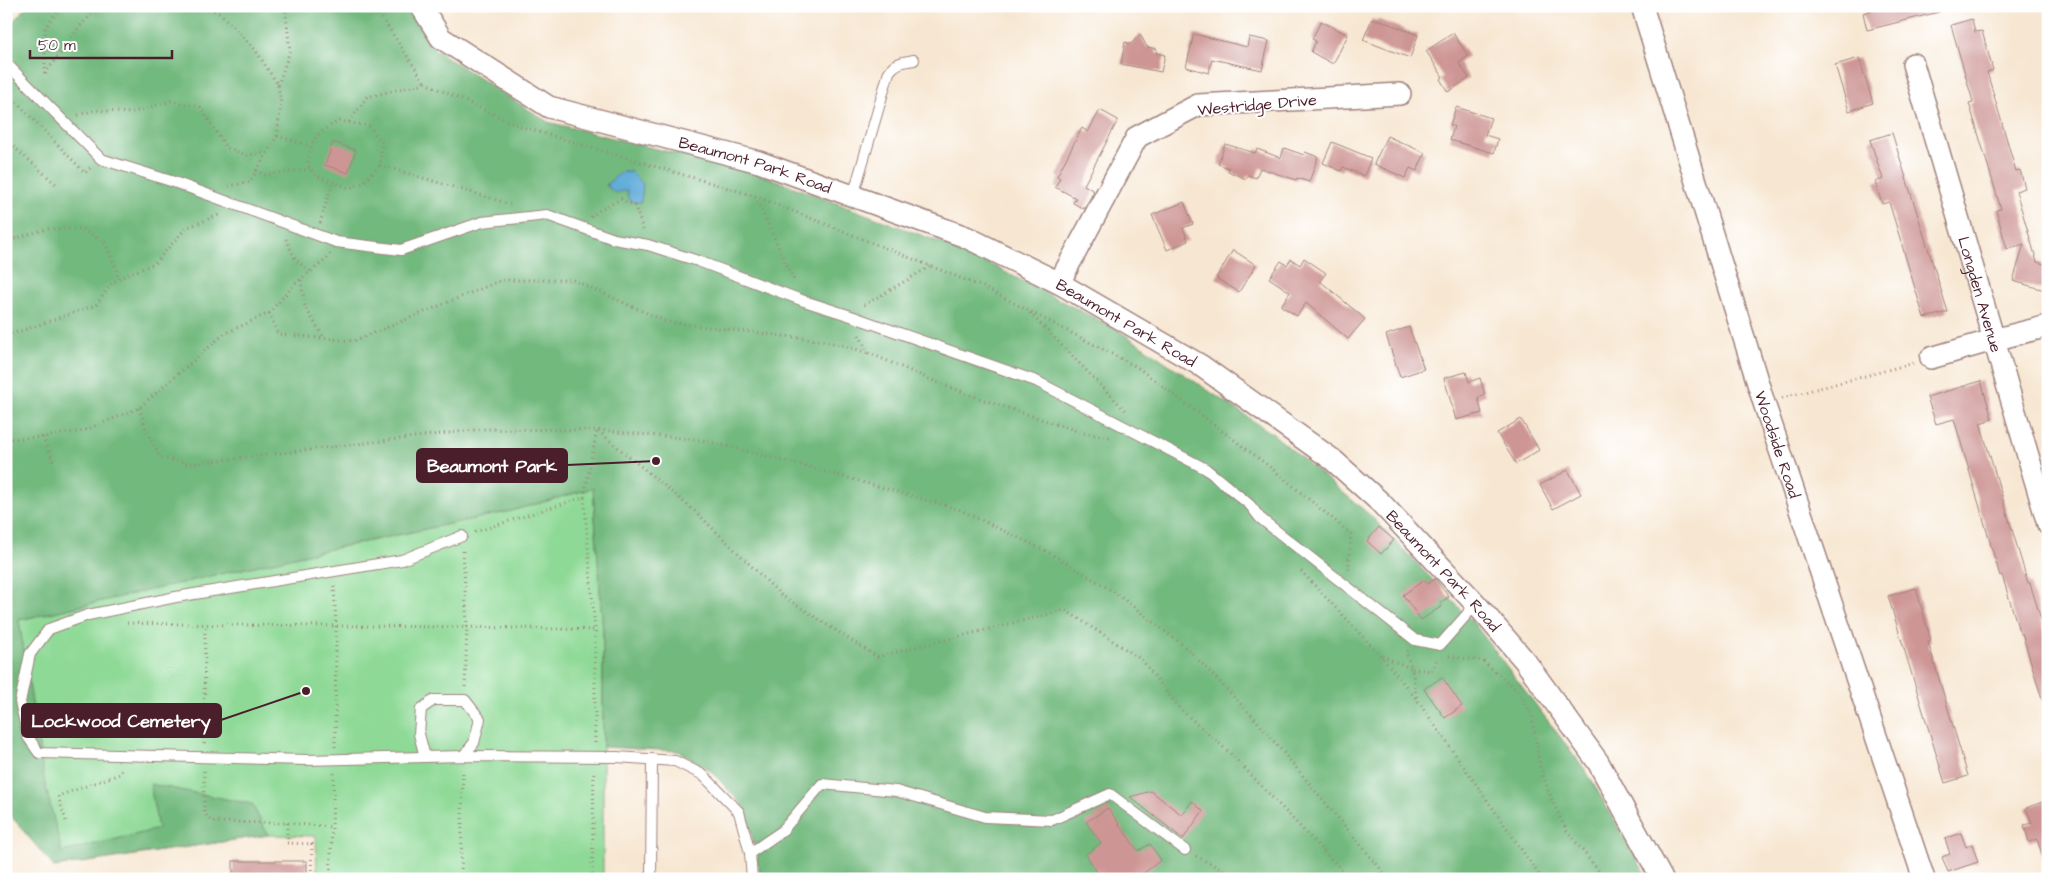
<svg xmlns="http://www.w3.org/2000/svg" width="2054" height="885" font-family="'Architects Daughter',sans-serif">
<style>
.green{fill:#8dd995;stroke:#6c7c60}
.forest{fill:#72b97e;stroke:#5e6c54}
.water{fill:#60acd9;stroke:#556682}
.building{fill:#cd9594}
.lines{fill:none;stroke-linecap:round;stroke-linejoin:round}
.service-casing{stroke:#a0837e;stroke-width:12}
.minor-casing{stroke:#a0837e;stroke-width:24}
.path{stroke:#a0837e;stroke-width:3;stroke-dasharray:1 4;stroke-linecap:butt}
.service{stroke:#fff;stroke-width:10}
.minor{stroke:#fff;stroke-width:21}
.labels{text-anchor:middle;stroke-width:4;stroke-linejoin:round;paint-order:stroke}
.street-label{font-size:16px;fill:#4a1f2b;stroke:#fff}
.leader{fill:none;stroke:#4a1f2b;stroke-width:2}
.callout-dot{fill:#4a1f2b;stroke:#fff;stroke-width:2}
.callout{fill:#4a1f2b;stroke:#4a1f2b;stroke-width:2}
.callout-label{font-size:18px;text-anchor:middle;font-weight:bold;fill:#fff}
</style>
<rect width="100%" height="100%" fill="#fff"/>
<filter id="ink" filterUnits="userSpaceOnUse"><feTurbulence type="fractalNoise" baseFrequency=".02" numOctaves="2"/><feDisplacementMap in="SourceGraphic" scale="10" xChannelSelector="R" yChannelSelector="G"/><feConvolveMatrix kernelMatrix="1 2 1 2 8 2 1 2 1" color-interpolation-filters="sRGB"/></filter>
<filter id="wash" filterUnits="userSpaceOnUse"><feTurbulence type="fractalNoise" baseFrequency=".0096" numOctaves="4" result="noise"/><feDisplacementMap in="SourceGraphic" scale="20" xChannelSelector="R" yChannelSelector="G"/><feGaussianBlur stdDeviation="1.12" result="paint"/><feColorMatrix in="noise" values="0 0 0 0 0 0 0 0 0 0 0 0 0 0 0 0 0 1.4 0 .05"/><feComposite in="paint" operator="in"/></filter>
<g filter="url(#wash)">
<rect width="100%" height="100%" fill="#f7e7d2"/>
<path class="green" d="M593 488 603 633V879H317L316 836 268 835 54 867 19 620 307 554 511 511Z"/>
<path class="forest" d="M28 6H407L435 50 548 122 762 175 966 252 1118 330 1273 434 1371 516 1473 622 1586 771 1648 879H761L746 809 711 771 678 751 603 747V633L593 488 511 511 307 554 19 620 45 784 62 852 158 829 150 784 252 804 268 835 54 867 6 810V28Z"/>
<path class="water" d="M621 172H631L643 184 641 202H633L628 198 627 190 615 193 606 185Z"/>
<g id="blocks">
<g class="building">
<path d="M1871 6H1939V12L1867 30 1863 13 1872 10Z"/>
<path d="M1372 19 1377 21V19L1418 35 1410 58 1363 40Z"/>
<path d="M1972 19 1975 32 1982 31 1993 70 1987 72 2016 171 2020 170 2025 188 2016 191 2037 262 2048 265V291L2013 281 2024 244 2007 249 1996 210 2001 209 1969 103 1973 102 1951 25Z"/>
<path d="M1321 21 1348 35 1333 64 1311 52 1316 41 1312 39Z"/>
<path d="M1453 33 1468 56 1459 63 1469 78 1448 92 1440 79 1443 77 1426 51Z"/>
<path d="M1140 34 1147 47 1157 49 1156 53 1165 55 1161 72 1121 64 1125 42 1131 44Z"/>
<path d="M1194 34 1247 47 1249 37 1269 41 1262 70 1212 59 1209 73 1186 67Z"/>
<path d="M1859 58 1873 103 1849 111 1835 65Z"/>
<path d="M1456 107 1491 118 1485 135 1498 139 1494 153 1450 140 1454 126 1450 125Z"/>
<path d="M1100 110 1118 120 1084 185 1094 191 1084 209 1073 203 1076 198 1055 187 1060 178 1057 176 1082 128 1088 132Z"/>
<path d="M1892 133 1948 312 1924 318 1889 202 1882 204 1875 182 1883 179 1870 140Z"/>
<path d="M1387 136 1425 153 1417 171 1410 168 1405 178 1374 164Z"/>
<path d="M333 142 356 150 348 173 325 165Z"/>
<path d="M1332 142 1371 158 1364 176 1343 167 1341 171 1323 163Z"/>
<path d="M1225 144 1255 153 1257 149 1281 158 1284 148 1304 155 1305 152 1318 157 1309 182 1297 178 1296 180 1260 168 1256 178 1248 175 1246 179 1228 171 1229 168 1218 164Z"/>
<path d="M1184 202 1193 224 1183 228 1188 241 1167 250 1152 215Z"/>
<path d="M1233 250 1256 265 1239 292 1216 278Z"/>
<path d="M1304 258 1326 273 1320 281 1365 319 1348 339 1306 303 1297 316 1281 306 1290 292 1269 278 1281 261 1287 265 1291 259 1300 265Z"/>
<path d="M1409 327 1424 369 1400 377 1386 335Z"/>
<path d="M1466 372 1469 382 1480 378 1485 395 1478 398 1482 413 1456 420 1444 378Z"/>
<path d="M1981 381 1992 419 1980 423 2017 546 2028 583H2030L2048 642V704L2044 705 2022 633 2020 634 2002 575 2000 576 1954 419 1936 424 1927 397Z"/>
<path d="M1521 419 1539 450 1516 464 1497 433Z"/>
<path d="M1568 470 1581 494 1553 509 1540 485Z"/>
<path d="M1379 527 1394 540 1381 554 1367 541Z"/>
<path d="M1435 579 1449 597 1440 603 1442 606 1421 620 1403 595 1424 580 1427 584Z"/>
<path d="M1916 588 1931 641 1928 642 1968 776 1945 783 1888 596Z"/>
<path d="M1442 677 1462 706 1445 718 1424 689Z"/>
<path d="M1151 791 1182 815 1192 801 1203 811 1183 839 1130 797Z"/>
<path d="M2048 800V862L2045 863 2037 839 2029 842 2024 825 2032 823 2026 808Z"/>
<path d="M1108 808 1138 851 1150 844 1161 860 1136 879H1101L1086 854 1101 843 1086 822Z"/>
<path d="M1961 833 1966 847 1972 844 1978 862 1948 872 1942 857 1950 854 1945 839Z"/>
<rect x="233" y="861" width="74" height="18"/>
</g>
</g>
</g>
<g filter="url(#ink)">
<use href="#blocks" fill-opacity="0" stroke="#a0837e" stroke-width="1"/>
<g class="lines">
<g class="service-casing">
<g id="service">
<path d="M10 67 101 159 174 182 336 242 401 250 482 222 547 215 614 239 648 245 698 261 804 301 848 315 1036 381 1206 469 1250 505 1260 518 1415 640 1440 645 1476 604"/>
<path d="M853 196 889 72C896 62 903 62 914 60"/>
<path d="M462 536 402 560 176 597 88 615 49 629 30 654 20 702 28 737 39 753 307 760 463 756 617 757 675 761 703 775 739 812 750 853 752 879"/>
<path d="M425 757 419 734 421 709 434 700H465L480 719 474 743 463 756"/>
<path d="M750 853 782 831 822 784 896 791 985 817 1052 820 1110 794 1185 850"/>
<path d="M651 878 652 759"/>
</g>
</g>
<g class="minor-casing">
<g id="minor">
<path id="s1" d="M421 6 441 38 549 107 759 162 966 237 1059 283 1200 365 1333 460 1380 502 1476 604 1525 661 1598 762 1662 879"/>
<path id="s2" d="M1642 6 1764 403 1924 879"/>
<path id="s3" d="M1913 64 2048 524"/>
<path d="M1059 283 1137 137 1198 105 1400 94"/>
<path d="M1931 358 1993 340 2048 326"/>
</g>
</g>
<g class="path">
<path d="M205 6 221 14 256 51 278 85 281 103 277 136 250 182 229 186"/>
<path d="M373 6 390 30 425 83"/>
<path d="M45 74 80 26 100 6"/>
<path d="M45 74V28L61 6"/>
<path d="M278 85 290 51 285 6"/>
<path d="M6 91 85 173 91 167"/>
<path d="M78 115 95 110 130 113 171 101 200 107 226 147 246 155 266 153"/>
<path d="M339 121 369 126 382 142 380 165 363 183 350 188 316 176 308 165C310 139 317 132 339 121Z"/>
<path d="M349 122 367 97 425 83 522 127 755 196 983 287 1137 367 1265 463 1351 534 1348 570"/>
<path d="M277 136 310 146"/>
<path d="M6 140 58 186"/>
<path d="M380 165 510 204"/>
<path d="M256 170 264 175 310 169"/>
<path d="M755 197 795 282"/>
<path d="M591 217 601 209 621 199 635 206 643 230"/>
<path d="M320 223 332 183"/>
<path d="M286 239 295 259 310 272"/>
<path d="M6 250 11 240 46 229H82L105 243 117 270 118 279"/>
<path d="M301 280 305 307 324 338"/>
<path d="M864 305 931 266"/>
<path d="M269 313 278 334 354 341 502 280H573L667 322 826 341 869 353"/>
<path d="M1030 313 1125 410"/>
<path d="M6 334 15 333 96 305 112 283 128 274 154 264 186 228 221 214"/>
<path d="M859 335 869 353 934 381 981 399 1083 433 1110 437"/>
<path d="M1782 398 1914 363"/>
<path d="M139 408 147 432 160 457 189 464 482 429 597 430 696 512 781 595 877 657 1065 610 1141 659 1180 709 1230 753 1350 879"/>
<path d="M43 437 54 464"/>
<path d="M6 439 43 437 83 431 139 408 224 334 269 313 296 283 327 259 330 254"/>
<path d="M584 497 597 430 702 440 805 466 958 509 1048 552 1113 591 1188 649 1257 721 1389 879"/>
<path d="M475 532 584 497 595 630"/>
<path d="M463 551 467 626 465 687"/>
<path d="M1301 571 1381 656 1418 701 1542 879"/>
<path d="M334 586 336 627 335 747"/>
<path d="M127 623C283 627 439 625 595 630V743"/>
<path d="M1408 651 1406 653 1412 669 1431 671 1438 658"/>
<path d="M1382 656 1412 669 1417 700"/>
<path d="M1449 656 1483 661 1518 691 1532 715 1540 767 1551 798 1567 831 1605 879"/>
<path d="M204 744 205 625"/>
<path d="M204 771V812L212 822 287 823 332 827"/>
<path d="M66 821 58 796 120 774 123 768"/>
<path d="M287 823V843L312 844 311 879"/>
<path d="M1196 856 1240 879"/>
<path d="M330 879 334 773"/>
<path d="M461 879 463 769"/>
<path d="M592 879 594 769"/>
</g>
<use href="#service" class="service"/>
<use href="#minor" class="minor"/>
</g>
</g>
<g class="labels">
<g class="street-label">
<text transform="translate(1257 104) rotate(-5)" y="6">Westridge Drive</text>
<text dy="6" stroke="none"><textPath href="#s1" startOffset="380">Beaumont Park Road</textPath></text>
<text dy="6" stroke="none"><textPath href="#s3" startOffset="240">Longden Avenue</textPath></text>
<text dy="6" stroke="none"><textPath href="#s1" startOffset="785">Beaumont Park Road</textPath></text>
<text dy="6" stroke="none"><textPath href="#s2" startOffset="459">Woodside Road</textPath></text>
<text dy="6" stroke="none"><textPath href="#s1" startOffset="1190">Beaumont Park Road</textPath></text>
</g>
</g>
<path class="leader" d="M656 461L567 465M306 691L221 720"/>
<g class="callout-dot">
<circle cx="656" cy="461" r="5"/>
<circle cx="306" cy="691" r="5"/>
</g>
<g class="callout">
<rect x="417" y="449" width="150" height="33" rx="5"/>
<rect x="22" y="704" width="199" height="33" rx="5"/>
</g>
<g class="callout-label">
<text x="492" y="472">Beaumont Park</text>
<text x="121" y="727">Lockwood Cemetery</text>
</g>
<rect width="2054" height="885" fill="none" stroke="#fff" stroke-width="25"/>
<path d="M30 50v8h142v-8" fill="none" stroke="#4a1f2b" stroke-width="2.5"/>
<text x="38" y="50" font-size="15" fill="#4a1f2b" stroke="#ffffff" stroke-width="4" paint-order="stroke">50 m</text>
</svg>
